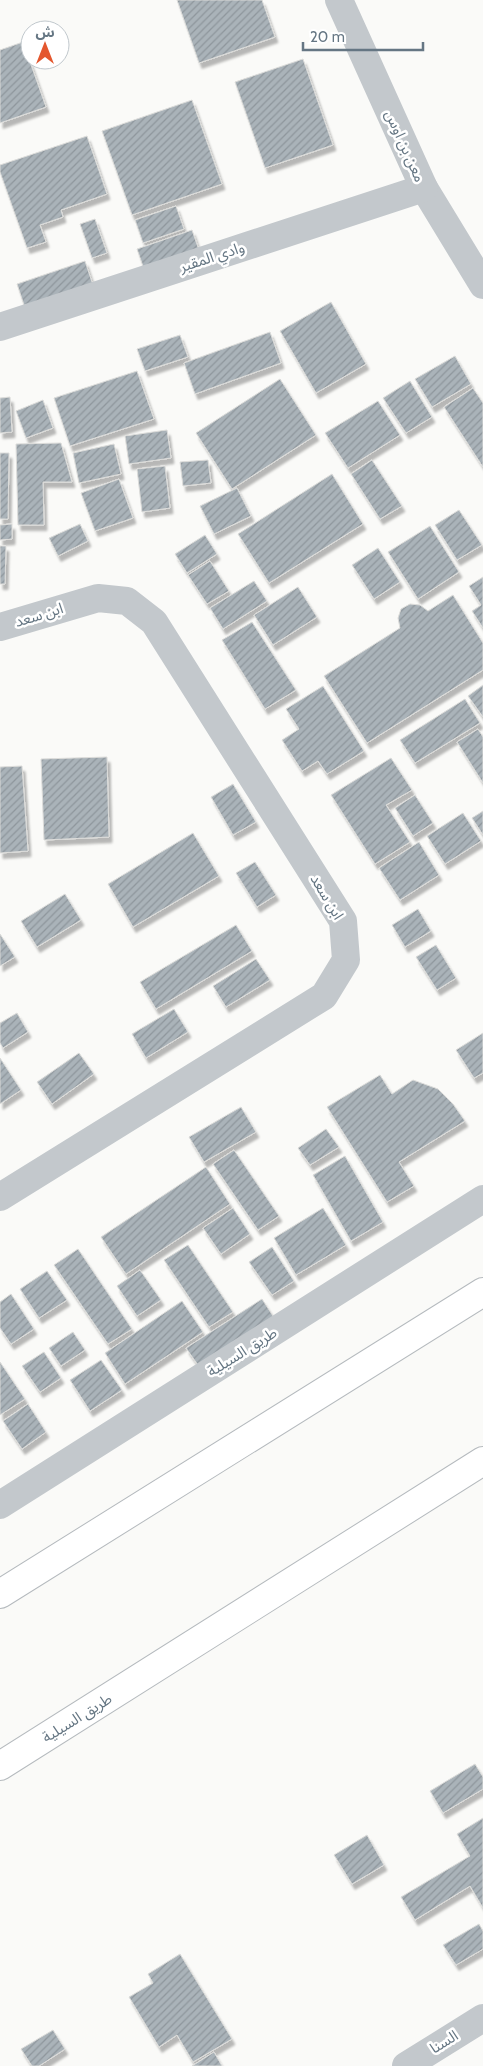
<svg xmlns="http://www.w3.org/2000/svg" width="483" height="2066" font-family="Cabin,'Noto Sans Arabic',sans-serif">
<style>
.building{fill:url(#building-hatch);stroke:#dcdcda;filter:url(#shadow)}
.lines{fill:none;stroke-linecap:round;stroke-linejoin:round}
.primary-casing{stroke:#b5babe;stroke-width:30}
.street{stroke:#c3c8cc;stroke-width:28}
.primary{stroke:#fff;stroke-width:28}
.labels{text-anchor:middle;stroke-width:5;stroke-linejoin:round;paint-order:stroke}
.street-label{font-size:15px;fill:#657683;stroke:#fff}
</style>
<defs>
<pattern id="building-hatch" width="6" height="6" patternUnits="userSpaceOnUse" patternTransform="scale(1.25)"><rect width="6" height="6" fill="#aab3b9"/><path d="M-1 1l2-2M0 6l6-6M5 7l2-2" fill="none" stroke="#8e969c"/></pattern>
<filter id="shadow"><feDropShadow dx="3" dy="5.5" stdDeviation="1" flood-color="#0004"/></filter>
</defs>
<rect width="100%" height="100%" fill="#fafaf8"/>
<g class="building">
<path d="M177 0H262L275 37 199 63Z"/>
<path d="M23 42 46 107 0 123V50Z"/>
<path d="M303 59 333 145 265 168 235 82Z"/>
<path d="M192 100 222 184 132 215 102 131Z"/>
<path d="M87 136 107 194 61 210 63 217 40 225 46 242 27 248 0 172V165Z"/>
<path d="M176 206 184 229 143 243 135 220Z"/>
<path d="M95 219 107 253 92 258 80 224Z"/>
<path d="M192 230 200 253 145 272 137 249Z"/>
<path d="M85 261 94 288 26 311 17 284Z"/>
<path d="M331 302 366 364 316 393 280 331Z"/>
<path d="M270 332 281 363 195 394 184 363Z"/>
<path d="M180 335 188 357 145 371 137 349Z"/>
<path d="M455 356 471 384 432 407 415 379Z"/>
<path d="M137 371 154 419 70 446 54 398Z"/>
<path d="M280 379 316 435 232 489 196 433Z"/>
<path d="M410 381 432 417 406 433 383 398Z"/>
<path d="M473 388 483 403V467L444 407Z"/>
<path d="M10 397 12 432 0 433V398Z"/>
<path d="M43 400 53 428 26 438 16 411Z"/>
<path d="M378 401 400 435 348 468 325 433Z"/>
<path d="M167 430 171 458 129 464 125 436Z"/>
<path d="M61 443 72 482H43L44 525H18L16 444Z"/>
<path d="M114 444 121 474 79 483 73 453Z"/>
<path d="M0 453H9L8 519H0Z"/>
<path d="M208 460 211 483 183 486 180 462Z"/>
<path d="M372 460 402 506 380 519 351 474Z"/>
<path d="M165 466 170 508 142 512 137 469Z"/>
<path d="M332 474 363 524 269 583 238 534Z"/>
<path d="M119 479 133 518 95 531 81 493Z"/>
<path d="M237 488 251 516 214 534 200 506Z"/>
<path d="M459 510 482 545 457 560 435 525Z"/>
<path d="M12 524V539L0 540V525Z"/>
<path d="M80 524 88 541 58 556 49 538Z"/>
<path d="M430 526 459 572 418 599 388 552Z"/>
<path d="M205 535 217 554 187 573 175 554Z"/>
<path d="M0 546H6L5 584H0Z"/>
<path d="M378 548 400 582 374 599 352 565Z"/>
<path d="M210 561 229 591 207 604 188 575Z"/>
<path d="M483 577V628L472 611 481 605 469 586Z"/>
<path d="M254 581 267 601 223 629 210 608Z"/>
<path d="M298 587 317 617 273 645 254 615Z"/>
<path d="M453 595 483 643V670L367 743 324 676 400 628 398 618 401 609 410 604 420 605 428 611Z"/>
<path d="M252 622 296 690 265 709 222 640Z"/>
<path d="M483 685V717L468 696Z"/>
<path d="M323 686 364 751 327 774 318 761 302 771 282 740 299 729 286 709Z"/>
<path d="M465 699 480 723 415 763 400 740Z"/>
<path d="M478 729 483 737V783L457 742Z"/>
<path d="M107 757 109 837 44 840 41 759Z"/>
<path d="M391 758 412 790 386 805 410 842 375 864 331 795Z"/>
<path d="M22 766 28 851 0 853V767Z"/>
<path d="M233 784 256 822 233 835 211 797Z"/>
<path d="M415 795 433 823 413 836 395 808Z"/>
<path d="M483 811V835L472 818Z"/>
<path d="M463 813 481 841 445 864 427 836Z"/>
<path d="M193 833 219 876 133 927 108 884Z"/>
<path d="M419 842 439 875 400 900 379 868Z"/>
<path d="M255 862 276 895 257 907 236 873Z"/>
<path d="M65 894 81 920 37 947 21 921Z"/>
<path d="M418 909 431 931 405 947 392 925Z"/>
<path d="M236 925 252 951 156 1009 140 982Z"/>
<path d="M0 934 15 957 0 966Z"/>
<path d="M436 945 456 978 437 990 416 957Z"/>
<path d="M256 959 270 980 226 1007 213 986Z"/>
<path d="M174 1009 188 1032 146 1058 132 1034Z"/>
<path d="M17 1013 28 1032 3 1048 0 1043V1023Z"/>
<path d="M483 1033V1073L474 1078 456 1050Z"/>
<path d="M79 1053 94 1074 52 1104 37 1082Z"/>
<path d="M0 1058 21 1090 0 1104Z"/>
<path d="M380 1075 392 1094 413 1080 438 1089 453 1104 465 1121 399 1162 414 1186 387 1202 327 1107Z"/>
<path d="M241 1107 256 1132 204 1162 189 1137Z"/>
<path d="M326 1129 339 1147 310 1165 298 1148Z"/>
<path d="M234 1150 279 1216 258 1230 213 1164Z"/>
<path d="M345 1156 383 1222 351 1241 313 1175Z"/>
<path d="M206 1167 230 1204 126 1274 101 1237Z"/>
<path d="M233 1208 250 1234 221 1254 203 1228Z"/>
<path d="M323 1208 346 1245 296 1275 274 1238Z"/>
<path d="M188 1245 233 1312 209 1327 164 1260Z"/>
<path d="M272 1247 294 1281 272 1295 249 1262Z"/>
<path d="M78 1249 132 1329 108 1344 54 1265Z"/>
<path d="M140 1270 161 1300 137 1316 117 1286Z"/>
<path d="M47 1271 67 1300 39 1318 20 1289Z"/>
<path d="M11 1294 34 1329 11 1344 0 1328V1302Z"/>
<path d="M262 1299 275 1319 200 1368 186 1348Z"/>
<path d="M182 1301 203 1332 125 1384 105 1353Z"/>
<path d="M73 1332 85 1350 61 1366 49 1348Z"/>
<path d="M44 1352 61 1378 40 1392 22 1366Z"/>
<path d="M101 1360 122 1390 90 1411 70 1380Z"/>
<path d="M0 1362 25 1399 0 1415Z"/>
<path d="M28 1404 46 1432 22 1449 3 1421Z"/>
<path d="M475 1764 483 1777V1789L443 1813 430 1791Z"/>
<path d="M483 1818V1908L470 1886 415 1920 401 1897 470 1856 457 1834Z"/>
<path d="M367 1835 384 1865 352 1884 334 1855Z"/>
<path d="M479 1924 483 1931V1949L456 1965 443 1945Z"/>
<path d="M180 1954 232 2039 193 2062 177 2035 159 2047 129 1997 153 1983 148 1974Z"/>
<path d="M53 2030 65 2049 39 2066H32L21 2049Z"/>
<path d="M214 2052 222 2066H192Z"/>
</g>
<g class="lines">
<g class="primary-casing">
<g id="primary">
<path d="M0 1594 483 1292"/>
<path d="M0 1766 483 1461"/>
</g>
</g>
<g class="street">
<path d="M339 0 424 188 483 285"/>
<path d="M0 327 424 188"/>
<path d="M0 627 98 598 127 601 154 622 343 921 346 960 324 996 0 1197"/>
<path d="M0 1505 483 1199"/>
<path d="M406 2066 483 2018"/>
</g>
<use href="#primary" class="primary"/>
</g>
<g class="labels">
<g class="street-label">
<text transform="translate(405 146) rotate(66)" y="5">معن بن اوس</text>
<text transform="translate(212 257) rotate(-18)" y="5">وادي المقير</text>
<text transform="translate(39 615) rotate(-17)" y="5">ابن سعد</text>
<text transform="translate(327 897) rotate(59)" y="5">ابن سعد</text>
<text transform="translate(242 1352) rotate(-32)" y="5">طريق السيلية</text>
<text transform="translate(77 1718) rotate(-32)" y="5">طريق السيلية</text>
<text transform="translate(444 2042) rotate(-32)" y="5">السنا</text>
</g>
</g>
<g transform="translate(45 45)"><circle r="24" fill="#ffffff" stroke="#c1c8cd"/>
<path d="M0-4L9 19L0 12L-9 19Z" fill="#e4572e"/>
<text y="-8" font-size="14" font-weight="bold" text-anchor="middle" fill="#657683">ش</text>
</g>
<path d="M303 42v8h120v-8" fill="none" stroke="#657683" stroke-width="2.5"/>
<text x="310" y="42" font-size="15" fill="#657683" stroke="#ffffff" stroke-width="4" paint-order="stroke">20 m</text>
</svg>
